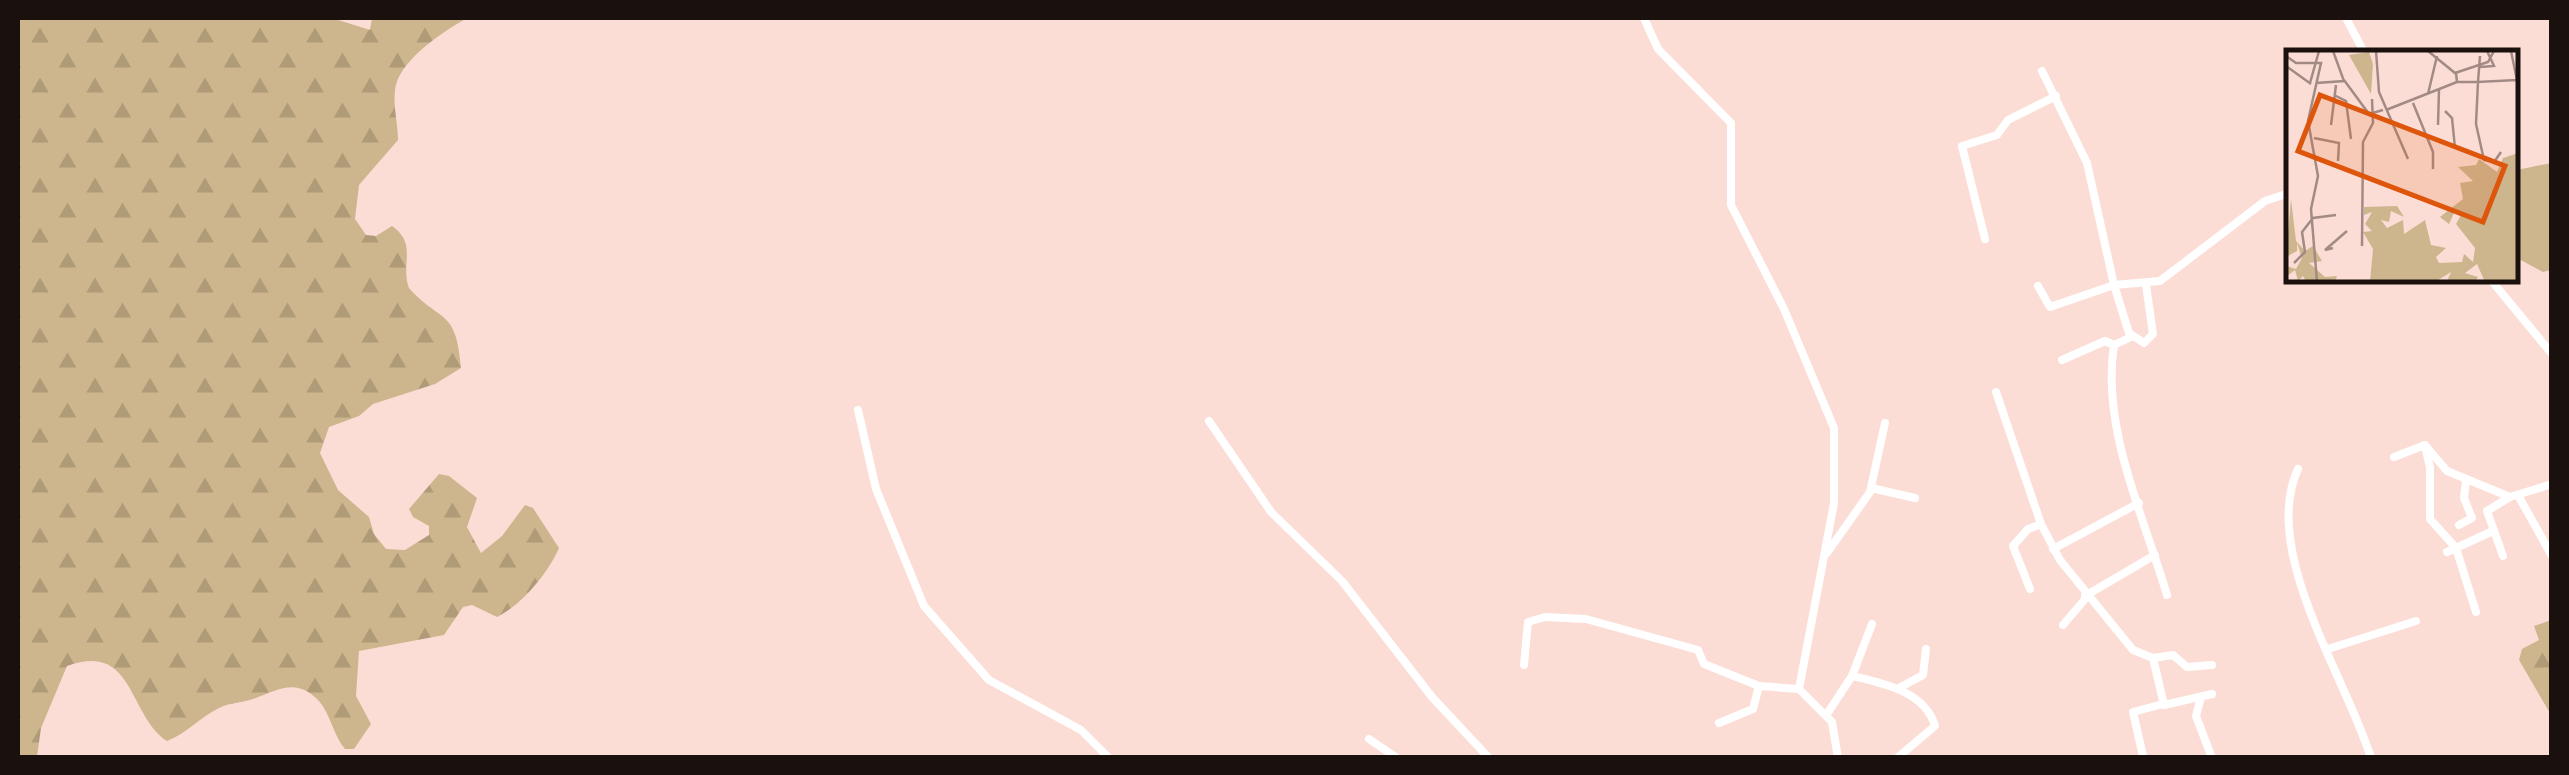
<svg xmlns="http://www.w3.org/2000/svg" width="2569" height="775" font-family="Poppins,sans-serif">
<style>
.green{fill:#cdb68d}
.forest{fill:url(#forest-firs)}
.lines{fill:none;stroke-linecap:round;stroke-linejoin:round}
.street{stroke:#fff;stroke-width:8}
.inset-road{fill:none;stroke:#a28b85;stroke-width:2.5}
.view{fill:#de550c;fill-opacity:0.15;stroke:#de550c;stroke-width:5}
.inset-edge{fill:none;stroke:#1a100d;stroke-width:5}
</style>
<defs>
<pattern id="forest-firs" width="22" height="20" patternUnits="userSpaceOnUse" patternTransform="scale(2.5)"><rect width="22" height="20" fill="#cdb68d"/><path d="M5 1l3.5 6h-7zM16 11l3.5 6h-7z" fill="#af9b78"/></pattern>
</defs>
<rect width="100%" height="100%" fill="#fcddd5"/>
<path class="green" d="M2551 163V270L2543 272 2517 258V170Z"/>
<g class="forest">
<path d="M18 18H332L370 30 372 18H467C444 31 397 61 395 91 393 106 398 124 398 140L359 185 355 219 366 235 376 236 392 226C418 244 400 264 409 288 441 324 456 307 461 368L435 384 373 404 359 416 329 427 320 453 338 490 369 517 374 534 386 549 405 550 429 535V526L413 517 409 509 439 474 449 476 477 498 467 527 481 553 502 536 525 505 533 508 559 548C548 573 522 605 497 617L472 605 463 607 444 635 359 651 356 696 371 724 354 749H345C333 735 331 715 319 701 297 678 280 689 256 698 244 703 231 702 219 708 199 718 187 733 167 741 128 715 134 641 67 666L41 728 37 757H18Z"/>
<path d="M2551 620V715L2519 660 2522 649 2539 640 2534 626Z"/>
</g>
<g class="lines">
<g class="street">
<path d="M1644 18 1658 49 1731 123V205L1784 309 1834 428V503L1799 689 1832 722 1838 758"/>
<path d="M2346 18 2364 52"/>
<path d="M2042 71 2087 163 2114 285 2160 281 2265 201 2289 193"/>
<path d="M1985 239 1962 146 1997 135 2008 120 2056 96"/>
<path d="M2491 280 2552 354"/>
<path d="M2038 286 2050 307 2114 285 2129 333 2144 343 2153 334 2146 285"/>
<path d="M2131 337 2114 345C2101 428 2144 517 2167 595"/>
<path d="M2062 360 2105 341 2114 345"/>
<path d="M1996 392 2041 524 2060 560 2133 650 2153 658 2164 705 2212 694"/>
<path d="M858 410 876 489 924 606 989 680 1081 730 1109 758"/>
<path d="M1209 421 1271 512 1342 581 1432 697 1489 758"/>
<path d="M2425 445 2430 468V519L2456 548 2476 612"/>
<path d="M2394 457 2425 445 2447 471 2510 497 2552 484"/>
<path d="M2298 469C2260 551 2346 677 2371 758"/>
<path d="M1871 488 1915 498"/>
<path d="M2519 497 2552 556"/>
<path d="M2459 525 2472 518 2464 498 2466 480"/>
<path d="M2053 549 2139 503"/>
<path d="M2447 552 2493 531"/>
<path d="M1827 553 1870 492 1885 423"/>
<path d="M2503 556 2487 511 2510 497"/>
<path d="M2030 589 2013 546 2028 529 2041 524"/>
<path d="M2085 596 2155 555"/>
<path d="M2063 625 2086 598"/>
<path d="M2328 649 2416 621"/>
<path d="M2153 658 2173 655 2187 667 2212 665"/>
<path d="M1524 665 1528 622 1545 617 1586 619 1698 650 1704 664 1759 686"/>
<path d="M1852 676 1872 624"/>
<path d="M1899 688 1923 675 1926 649"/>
<path d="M2201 697 2196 716 2212 758"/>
<path d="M1827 714 1852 676C1882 683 1925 691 1935 726L1897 758"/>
<path d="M1719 723 1753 709 1759 686 1799 689"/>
<path d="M1369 739 1397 758"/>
<path d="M2143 756 2133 712 2163 704"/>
</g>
</g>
<g transform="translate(2286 50)">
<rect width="232" height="232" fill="#fcddd5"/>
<path d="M83 2 87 14 85 44 63 5Z" fill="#cdb68d"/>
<path d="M232 103V232H199L191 214 179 223 192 227 189 232 161 231 165 222 149 232H84L87 199 77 182 86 181 79 174 86 162 78 165V157L111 156 118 167 105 161 103 172 95 170 101 178 117 170 118 184 139 170 145 195 160 198 150 207 153 213 176 212 178 204 187 212 189 198 170 174 176 163H168L163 174 154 167 177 149 174 133 187 131 172 117 190 115 193 109 211 122 217 108ZM5 149 10 191 19 201 27 196 36 211 23 213 39 227 51 226 49 232H20L17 226 12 231 9 220 0 227V216L10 219 16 208 11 193V201L0 207Z" fill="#cdb68d"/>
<path class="inset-road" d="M90 1 93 42 122 109M142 1 169 23 202 12 208 1M225 1 232 35M0 6 10 13H35L22 71 32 126 25 159 31 232M194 6 192 32 231 30M0 16 25 34M194 17 208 16 201 1M170 23 171 32H192L190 74 198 110 208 112 215 102M58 30 83 64 97 60M24 33 33 1M30 33 58 31 47 1M142 44 151 6M48 45 60 51 65 89M127 53 147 102V119M100 60 171 32M159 61 166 68 169 98M45 75 50 35M152 75 153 40M28 88 53 93 52 111M76 196 77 92 87 73 86 49M47 198 39 200 61 181M8 213 19 202 16 182 27 168 50 165"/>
<path class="view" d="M34 45 219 116 197 172 12 101Z"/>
<rect width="232" height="232" class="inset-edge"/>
</g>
<rect width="2569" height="775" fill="none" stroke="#1a100d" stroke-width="40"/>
</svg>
